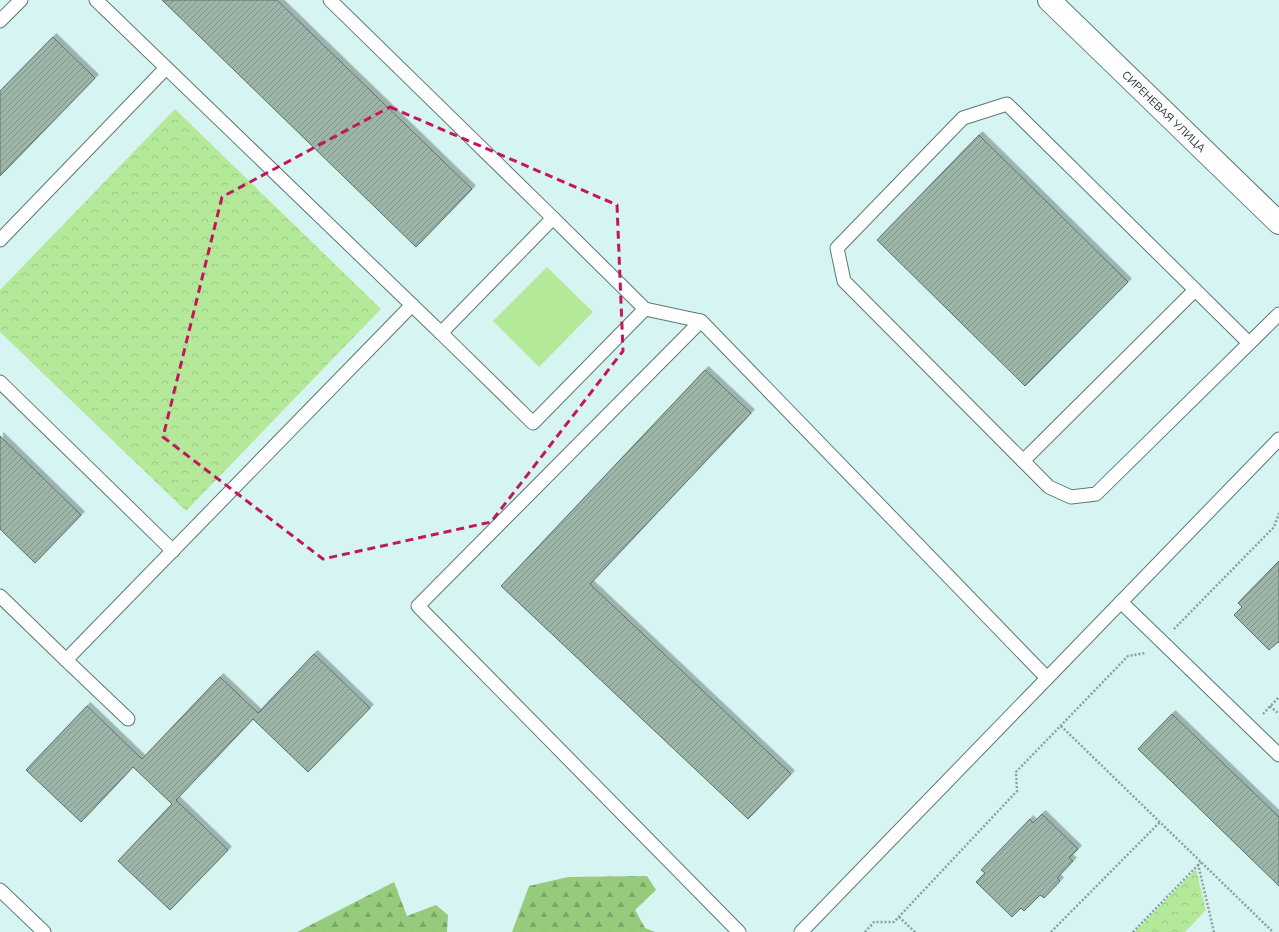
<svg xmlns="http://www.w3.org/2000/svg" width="1279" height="932" font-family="Mulish,sans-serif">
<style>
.forest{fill:url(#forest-firs)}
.park{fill:url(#park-crowns)}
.pitch{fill:#b5e99a}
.building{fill:url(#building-hatch);stroke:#5c7266;filter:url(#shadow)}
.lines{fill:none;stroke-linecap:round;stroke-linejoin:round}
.lane-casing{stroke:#5d7976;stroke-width:15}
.street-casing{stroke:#5d7976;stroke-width:24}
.path{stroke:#8aa19e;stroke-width:2.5;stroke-dasharray:2 2;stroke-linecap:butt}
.lane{stroke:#fff;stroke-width:13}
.street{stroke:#fff;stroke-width:22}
.marked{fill:none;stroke:#c2185b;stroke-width:3;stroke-dasharray:8 5;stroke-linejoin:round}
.labels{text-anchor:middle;stroke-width:4;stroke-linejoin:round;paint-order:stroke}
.street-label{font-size:11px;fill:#293534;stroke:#d6f4f1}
</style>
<defs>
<pattern id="forest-firs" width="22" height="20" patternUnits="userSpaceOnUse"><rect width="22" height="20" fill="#97cb7c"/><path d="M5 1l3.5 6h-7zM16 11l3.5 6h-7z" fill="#7ba666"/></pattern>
<pattern id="park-crowns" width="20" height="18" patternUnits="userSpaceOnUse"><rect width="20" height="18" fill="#b5e99a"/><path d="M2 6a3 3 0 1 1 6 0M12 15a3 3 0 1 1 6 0" fill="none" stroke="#9cc885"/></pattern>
<pattern id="building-hatch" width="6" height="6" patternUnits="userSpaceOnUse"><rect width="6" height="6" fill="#9eb5a9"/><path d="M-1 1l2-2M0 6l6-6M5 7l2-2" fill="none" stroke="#81948a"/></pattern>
<filter id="shadow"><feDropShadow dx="3.5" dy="-3.5" stdDeviation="0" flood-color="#0004"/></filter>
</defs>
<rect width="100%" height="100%" fill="#d6f4f1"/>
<g class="forest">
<path d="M647 876 656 890 635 910 645 928 655 932H512L529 886 568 877Z"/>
<path d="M394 882 407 916 436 905 448 915 447 932H297Z"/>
</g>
<g class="park">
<path d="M175 109 381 309 186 511 0 332V290Z"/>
<path d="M1196 869 1206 910 1185 932H1135Z"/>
</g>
<path class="pitch" d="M547 267 593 312 539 367 493 321Z"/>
<g class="building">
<path d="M162 0H277L472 189 416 247Z"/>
<path d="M53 37 95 78 0 176V91Z"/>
<path d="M979 135 1128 282 1025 386 877 240Z"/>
<path d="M705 370 751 413 590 584 791 774 748 819 501 586Z"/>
<path d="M0 436 81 515 35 563 0 529Z"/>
<path d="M1279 561V643L1278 642 1269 650 1234 615 1242 607 1238 603Z"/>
<path d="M314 654 370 708 308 772 253 719 176 800 228 850 170 910 118 861 172 804 133 767 81 822 26 770 87 706 142 759 220 677 258 713Z"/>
<path d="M1172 714 1279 817V886L1138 749Z"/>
<path d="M1042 814 1078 849 1069 858 1073 861 1057 878 1060 881 1044 898 1040 895 1024 911 1021 908 1012 917 976 882 985 873 981 870 1030 819 1033 823Z"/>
</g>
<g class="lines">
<g class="lane-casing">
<g id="lane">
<path d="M96 0 412 305"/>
<path d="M0 21 21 0"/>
<path d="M0 240 166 68"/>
<path d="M645 309 701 321 1047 678"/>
<path d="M701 321 418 606 739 932"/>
<path d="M441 333 533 423 645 309 553 218"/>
<path d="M1249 343 1007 104 963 118 837 248 844 281 1049 487 1071 497 1096 494 1279 314"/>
<path d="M0 382 173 551"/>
<path d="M1023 461 1195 290"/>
<path d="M0 596 66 660 412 305 441 333 553 218 330 0"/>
<path d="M1121 602 1279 755"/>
<path d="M66 660 128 719"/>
<path d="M0 890 44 932"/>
<path d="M801 932 1279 439"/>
</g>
</g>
<g class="street-casing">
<g id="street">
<path id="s1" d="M1049 0 1279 223"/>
</g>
</g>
<g class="path">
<path d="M1174 629 1274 527 1279 513"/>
<path d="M1270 706 1279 714"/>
<path d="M1263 714 1279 697"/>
<path d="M1061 726 1273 932"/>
<path d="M1198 864 1214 932"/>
<path d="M899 917 915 932"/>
<path d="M865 932 874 922H894L1017 791 1016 772 1128 656 1146 653"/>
<path d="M1051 932 1160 822"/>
<path d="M1133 932 1201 862"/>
</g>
<use href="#lane" class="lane"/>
<use href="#street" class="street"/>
</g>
<path class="marked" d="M390 107 617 205 623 351 491 522 323 559 163 437 222 197Z"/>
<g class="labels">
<g class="street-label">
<text dy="4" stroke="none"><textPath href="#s1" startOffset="160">СИРЕНЕВАЯ УЛИЦА</textPath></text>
</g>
</g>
</svg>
